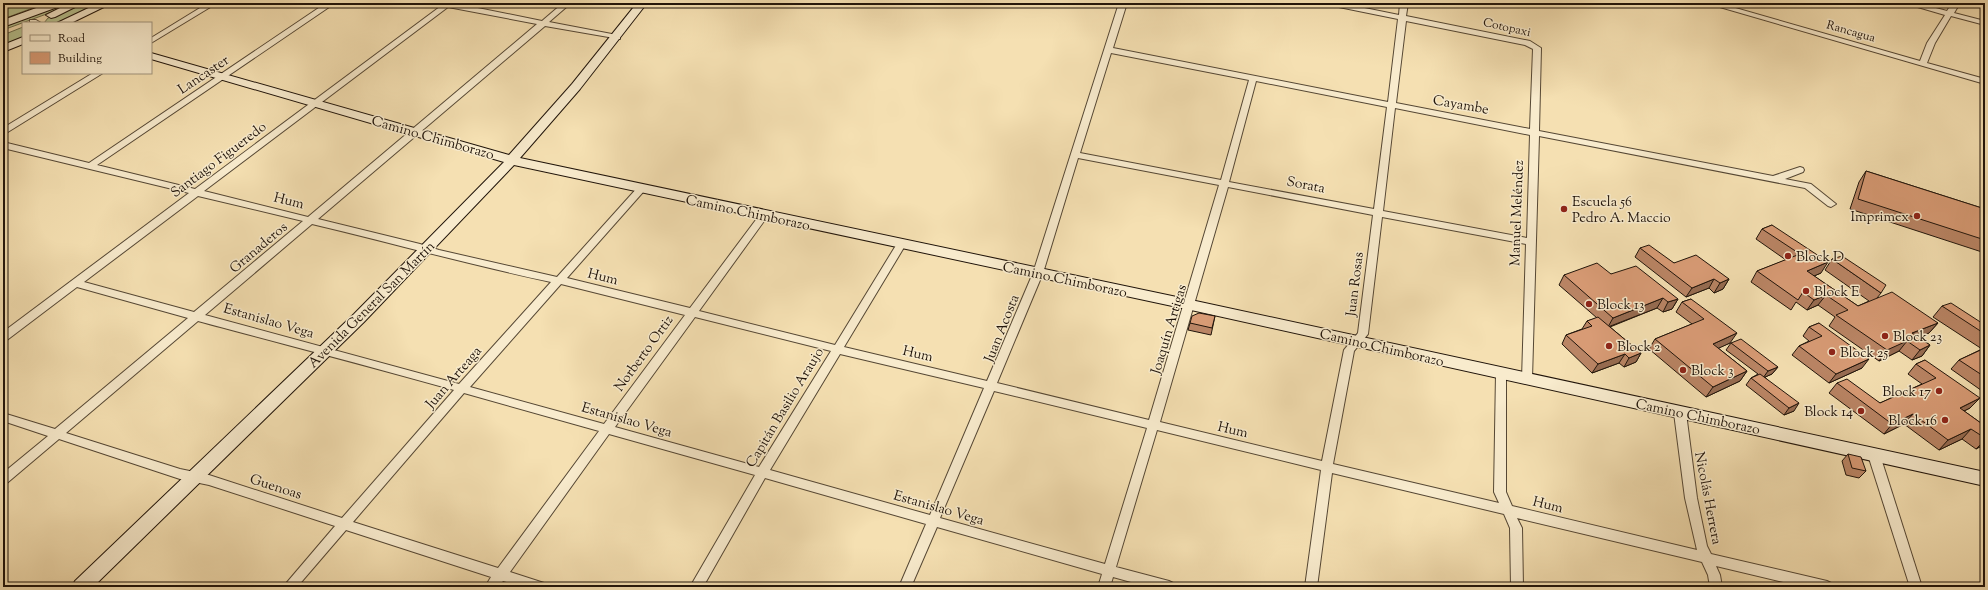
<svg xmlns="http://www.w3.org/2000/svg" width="1988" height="590" font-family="'Sorts Mill Goudy',serif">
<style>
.green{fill:#b7c38f;stroke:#6c6c4c}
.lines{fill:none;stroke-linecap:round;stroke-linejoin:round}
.street-casing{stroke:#554734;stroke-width:2}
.secondary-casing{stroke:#20140a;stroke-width:2}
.street{fill:#f8ebcd;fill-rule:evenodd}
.secondary{fill:#f8ebcd;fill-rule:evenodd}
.wall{fill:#ba8565;stroke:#20140a}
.shaded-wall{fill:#976c52;stroke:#20140a}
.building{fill:#d89b75;stroke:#20140a}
.poi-dot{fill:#8f2418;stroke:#f8ebcd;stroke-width:1.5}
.labels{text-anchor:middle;stroke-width:3;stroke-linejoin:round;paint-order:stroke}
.far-street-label{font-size:12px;fill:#20140a;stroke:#f8ebcd}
.street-label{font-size:14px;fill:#20140a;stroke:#f8ebcd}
.poi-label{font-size:14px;fill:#20140a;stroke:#f8ebcd;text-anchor:start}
</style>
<rect width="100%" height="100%" fill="#f5e0b2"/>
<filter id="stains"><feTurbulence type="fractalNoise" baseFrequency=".005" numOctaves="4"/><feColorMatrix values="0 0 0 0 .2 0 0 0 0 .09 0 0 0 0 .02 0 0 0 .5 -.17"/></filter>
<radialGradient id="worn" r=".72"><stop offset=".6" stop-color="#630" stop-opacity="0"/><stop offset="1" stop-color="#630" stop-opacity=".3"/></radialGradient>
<g class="green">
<path d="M3 3H46L3 19Z"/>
<path d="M86 3H101L56 23H44L48 18Z"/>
<path d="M55 8 57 9 52 12 3 30V26Z"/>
<path d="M23 27V37L3 46V35Z"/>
</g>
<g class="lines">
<g class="street-casing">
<g id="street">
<path d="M208 3H217L151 43V38Z"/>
<path d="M326 3H335L97 165 195 189 441 6 433 3H453L542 21 563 3H571L549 22 617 35H620V39L545 26 318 219 420 244 439 250 557 277 638 187H644L646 189 644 191 567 278 690 308 761 213 764 212 769 215 767 217 699 311 835 345 898 242 901 241 906 244 844 347 987 381 1033 273 1119 3H1127L1113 48 1388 102 1398 19 1329 5 1325 3H1340L1399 15 1400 3H1408L1406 16 1530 41 1541 48 1539 131 1773 176 1800 167 1803 168 1804 170 1803 172 1785 179 1811 184 1836 204 1831 207 1828 206 1805 188 1539 136 1532 379 1531 382H1523L1522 379 1526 244 1382 217 1368 334 1354 351 1333 464 1499 503 1494 492 1496 373 1497 370H1505L1506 373V492L1512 506 1697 550 1685 498 1674 413 1676 410 1680 409 1684 410 1686 413 1697 498 1707 546 1711 554 1827 581 1831 583 1833 587H1804L1716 566 1720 575 1722 587H1710L1708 575 1702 562 1517 518 1522 528 1523 587H1511L1510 528 1504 514 1332 473 1317 587H1305L1321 470 1157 430 1116 567 1169 581 1173 583 1175 587H1149L1113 577 1110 587H1098L1102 574 937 527 911 587H899L926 524 765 478 703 587H690L755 475 609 434 510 572 544 583 546 587H523L503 581 498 587H485L491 577 346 530 297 587H283L335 526 209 485 180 479 59 439 7 483 3 485V473L48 436 3 421V413L55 429 188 318 77 287 7 340 3 341V332L189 193 3 148V142L89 163ZM448 7 537 24 308 217 204 191ZM1406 21 1525 45 1533 49 1530 129 1396 103ZM1111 53 1249 80 1221 180 1080 153ZM1256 81 1387 107 1374 209 1229 182ZM1395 108 1530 135 1527 238 1383 211ZM1078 158 1219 185 1149 420 997 383 1043 273ZM1228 187 1373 215 1358 333 1344 350 1322 461 1160 422ZM198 196 303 221 194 312 84 282ZM312 224C392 243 471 265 551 282L459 384 205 315ZM561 284 685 315 604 424 470 387ZM695 317 831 351 759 467 615 427ZM198 321C283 344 369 366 454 390L342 518 209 475 180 469 66 433ZM840 354 984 388 930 515 770 470ZM994 391 1147 428 1105 564 940 518ZM464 393 599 431 498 568 353 522Z"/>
<path d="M1706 3H1718L1920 61 1927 43 1945 15 1904 3H1917L1947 11 1952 3H1960L1954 13 1985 21V25L1951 16 1935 43 1927 63 1985 79V84Z"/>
<path d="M30 20H36L41 23H30Z"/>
<path d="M93 73H103L3 135V128Z"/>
<path d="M1874 450 1878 452 1880 455 1922 587H1910L1868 455 1870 452Z"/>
</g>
</g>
<g class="secondary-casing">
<g id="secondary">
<path d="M50 3H64L63 5 3 27V20Z"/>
<path d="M70 3H83L55 17 51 18 46 15Z"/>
<path d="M99 3H112L71 23H57Z"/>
<path d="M637 3H647L580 89 520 158 1191 300 1985 472V486L1191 310 514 165 364 322 93 587H72L75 581 354 314 504 162 151 59V53L509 155 572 84Z"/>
<path d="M23 37V44L3 52V45Z"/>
</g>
</g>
<use href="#street" class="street"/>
<use href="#secondary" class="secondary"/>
</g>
<g class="wall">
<path d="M1866 171 1985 209V253L1850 209 1859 182Z"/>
<path d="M1772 225 1821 273 1814 276 1858 306 1869 301 1825 270 1832 259 1881 293 1877 298 1938 323 1929 333 1918 337 1930 345 1922 356 1912 360 1899 351 1879 361 1829 326 1835 317 1818 305 1807 310 1796 302 1791 310 1751 282 1757 271 1786 260 1756 239 1762 229Z"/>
<path d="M1640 248 1674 263 1729 279 1723 289 1714 293 1709 288 1686 297 1635 257Z"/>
<path d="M1611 274 1678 299 1672 309 1663 312 1657 308 1610 327 1641 353 1636 362 1624 367 1619 363 1592 373 1562 344 1566 335 1582 329 1587 321 1597 318 1559 285 1564 275Z"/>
<path d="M1691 299 1730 343 1718 348 1747 371 1740 381 1706 397 1649 349 1655 339 1692 324 1676 312 1682 302Z"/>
<path d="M1942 306 1985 325V393L1951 369 1959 360 1982 349 1933 317Z"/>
<path d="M1215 316 1211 335 1188 330 1190 323Z"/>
<path d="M1819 323 1862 368 1829 383 1792 355 1799 346 1809 341 1803 336 1809 327Z"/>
<path d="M1731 343 1778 367 1772 374 1765 377 1794 411 1784 415 1746 385 1751 378 1758 374 1726 350Z"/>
<path d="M1925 360 1970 408 1964 411 1985 426V444L1976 449 1962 439 1939 450 1904 424 1884 434 1829 393 1837 383 1880 403 1922 384 1908 374 1916 364Z"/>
<path d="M1848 454 1866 471 1859 478 1846 475 1842 461Z"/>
</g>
<g class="shaded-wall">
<path d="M1828 262 1821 273 1800 282 1807 271Z"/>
<path d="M1714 279 1709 288 1686 297 1692 288Z"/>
<path d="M1729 279 1723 289 1714 293 1720 283Z"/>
<path d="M1826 295 1818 305 1807 310 1814 300Z"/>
<path d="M1663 298 1657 308 1608 327 1613 318Z"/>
<path d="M1678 299 1672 309 1663 312 1668 302Z"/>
<path d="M1938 323 1929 333 1908 342 1907 341 1899 351 1879 361 1887 350 1912 333Z"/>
<path d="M1737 333 1730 343 1706 354 1713 344Z"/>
<path d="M1930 345 1922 356 1912 360 1920 350Z"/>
<path d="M1641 353 1636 362 1624 367 1629 358Z"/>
<path d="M1625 354 1619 363 1592 373 1598 364Z"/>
<path d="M1869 359 1862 368 1829 383 1836 374Z"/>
<path d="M1778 367 1772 374 1763 378 1768 371Z"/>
<path d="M1747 371 1740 381 1706 397 1713 387Z"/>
<path d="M1980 398 1970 408 1950 418 1960 408Z"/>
<path d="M1799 403 1794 411 1784 415 1789 408Z"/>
<path d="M1913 414 1904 424 1884 434 1892 424Z"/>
<path d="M1971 429 1962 439 1939 450 1948 440Z"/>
<path d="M1985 440V444L1976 449Z"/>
</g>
<g class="building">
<path d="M1866 171 1985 209V240L1858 199Z"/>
<path d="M1772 225 1828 262 1807 271 1858 306 1892 292 1938 323 1912 333 1930 345 1920 350 1907 341 1887 350 1836 315 1848 310 1826 295 1814 300 1803 292 1798 300 1757 271 1800 254 1762 229Z"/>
<path d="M1649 245 1674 263 1696 255 1729 279 1720 283 1714 279 1692 288 1640 248Z"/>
<path d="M1842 256 1886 285 1881 293 1832 259Z"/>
<path d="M1597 263 1611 274 1636 266 1678 299 1668 302 1663 298 1613 318 1564 275Z"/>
<path d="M1691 299 1737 333 1713 344 1747 371 1713 387 1655 339 1704 319 1682 302Z"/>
<path d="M1951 303 1985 325V334L1942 306Z"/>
<path d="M1199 313 1215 316 1212 328 1190 323 1192 316Z"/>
<path d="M1598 317 1641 353 1629 358 1625 354 1598 364 1566 335 1592 326 1587 321Z"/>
<path d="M1819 323 1869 359 1836 374 1799 346 1822 336 1809 327Z"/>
<path d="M1741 339 1778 367 1768 371 1731 343Z"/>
<path d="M1985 348V377L1959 360Z"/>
<path d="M1925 360 1980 398 1960 408 1985 426V438L1971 429 1948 440 1913 414 1892 424 1837 383 1847 379 1880 403 1936 378 1916 364Z"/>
<path d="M1760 374 1799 403 1789 408 1751 378Z"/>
<path d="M1848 454 1861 457 1866 471 1852 468Z"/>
</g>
<g class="poi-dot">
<circle cx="1564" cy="209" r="4"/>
<circle cx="1917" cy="216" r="4"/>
<circle cx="1788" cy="256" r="4"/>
<circle cx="1806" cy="291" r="4"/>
<circle cx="1589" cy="304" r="4"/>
<circle cx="1885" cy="336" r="4"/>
<circle cx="1609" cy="346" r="4"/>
<circle cx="1832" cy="352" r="4"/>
<circle cx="1683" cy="370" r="4"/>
<circle cx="1939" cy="391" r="4"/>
<circle cx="1861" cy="411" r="4"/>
<circle cx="1945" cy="420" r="4"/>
</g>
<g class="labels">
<g class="far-street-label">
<text transform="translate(1507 27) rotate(13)" y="4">Cotopaxi</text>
<text transform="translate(1851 31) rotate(16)" y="4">Rancagua</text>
</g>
<g class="street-label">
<text transform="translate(203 74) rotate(-34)" y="5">Lancaster</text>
<text transform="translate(1461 104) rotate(10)" y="5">Cayambe</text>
<text transform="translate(433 137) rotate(16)" y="5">Camino Chimborazo</text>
<text transform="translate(218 159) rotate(-37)" y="5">Santiago Figueredo</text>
<text transform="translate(1306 184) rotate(11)" y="5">Sorata</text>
<text transform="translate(289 200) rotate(14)" y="5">Hum</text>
<text transform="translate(748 212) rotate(12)" y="5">Camino Chimborazo</text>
<text transform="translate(1516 213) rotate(-88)" y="5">Manuel Meléndez</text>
<text transform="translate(258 247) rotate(-40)" y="5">Granaderos</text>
<text transform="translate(603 276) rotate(14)" y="5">Hum</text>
<text transform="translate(1065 279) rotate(12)" y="5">Camino Chimborazo</text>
<text transform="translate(1354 284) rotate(-83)" y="5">Juan Rosas</text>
<text transform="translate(371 304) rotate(-45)" y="5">Avenida General San Martín</text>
<text transform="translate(269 320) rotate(16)" y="5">Estanislao Vega</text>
<text transform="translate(1001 328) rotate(-68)" y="5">Juan Acosta</text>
<text transform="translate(1168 329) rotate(-73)" y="5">Joaquín Artigas</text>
<text transform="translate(1382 347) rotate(13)" y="5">Camino Chimborazo</text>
<text transform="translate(643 353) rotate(-54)" y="5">Norberto Ortiz</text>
<text transform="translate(918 353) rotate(13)" y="5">Hum</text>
<text transform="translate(453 377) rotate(-49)" y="5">Juan Arteaga</text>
<text transform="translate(784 407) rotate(-59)" y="5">Capitán Basilio Araujo</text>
<text transform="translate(1698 416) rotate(12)" y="5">Camino Chimborazo</text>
<text transform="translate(627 419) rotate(16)" y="5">Estanislao Vega</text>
<text transform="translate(1233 429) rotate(13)" y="5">Hum</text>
<text transform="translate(276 486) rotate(18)" y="5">Guenoas</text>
<text transform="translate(1709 498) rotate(79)" y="5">Nicolás Herrera</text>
<text transform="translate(1548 504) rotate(14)" y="5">Hum</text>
<text transform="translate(939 507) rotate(16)" y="5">Estanislao Vega</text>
</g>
<g class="poi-label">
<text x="1572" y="206">Escuela 56<tspan x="1572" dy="16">Pedro A. Maccio</tspan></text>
<text x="1909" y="221" text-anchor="end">Imprimex</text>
<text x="1796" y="261">Block D</text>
<text x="1814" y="296">Block E</text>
<text x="1597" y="309">Block 13</text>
<text x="1893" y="341">Block 23</text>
<text x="1617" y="351">Block 2</text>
<text x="1840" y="357">Block 25</text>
<text x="1691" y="375">Block 3</text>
<text x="1931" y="396" text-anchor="end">Block 17</text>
<text x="1853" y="416" text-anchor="end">Block 14</text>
<text x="1937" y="425" text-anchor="end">Block 16</text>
</g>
</g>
<rect width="1988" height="590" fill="none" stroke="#f5e0b2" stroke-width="16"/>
<rect x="4" y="4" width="1980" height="582" fill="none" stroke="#20140a" stroke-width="2"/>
<rect x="8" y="8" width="1972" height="574" fill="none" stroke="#20140a"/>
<rect x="22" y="22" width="130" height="52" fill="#f8ebcd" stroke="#a2957f"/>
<rect x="30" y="35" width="20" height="6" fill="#f8ebcd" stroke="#a2957f"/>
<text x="58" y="42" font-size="12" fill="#20140a">Road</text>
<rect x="30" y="52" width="20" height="12" fill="#d89b75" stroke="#a2957f"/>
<text x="58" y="62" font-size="12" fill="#20140a">Building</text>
<rect width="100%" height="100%" filter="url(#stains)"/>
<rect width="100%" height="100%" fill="url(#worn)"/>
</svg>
